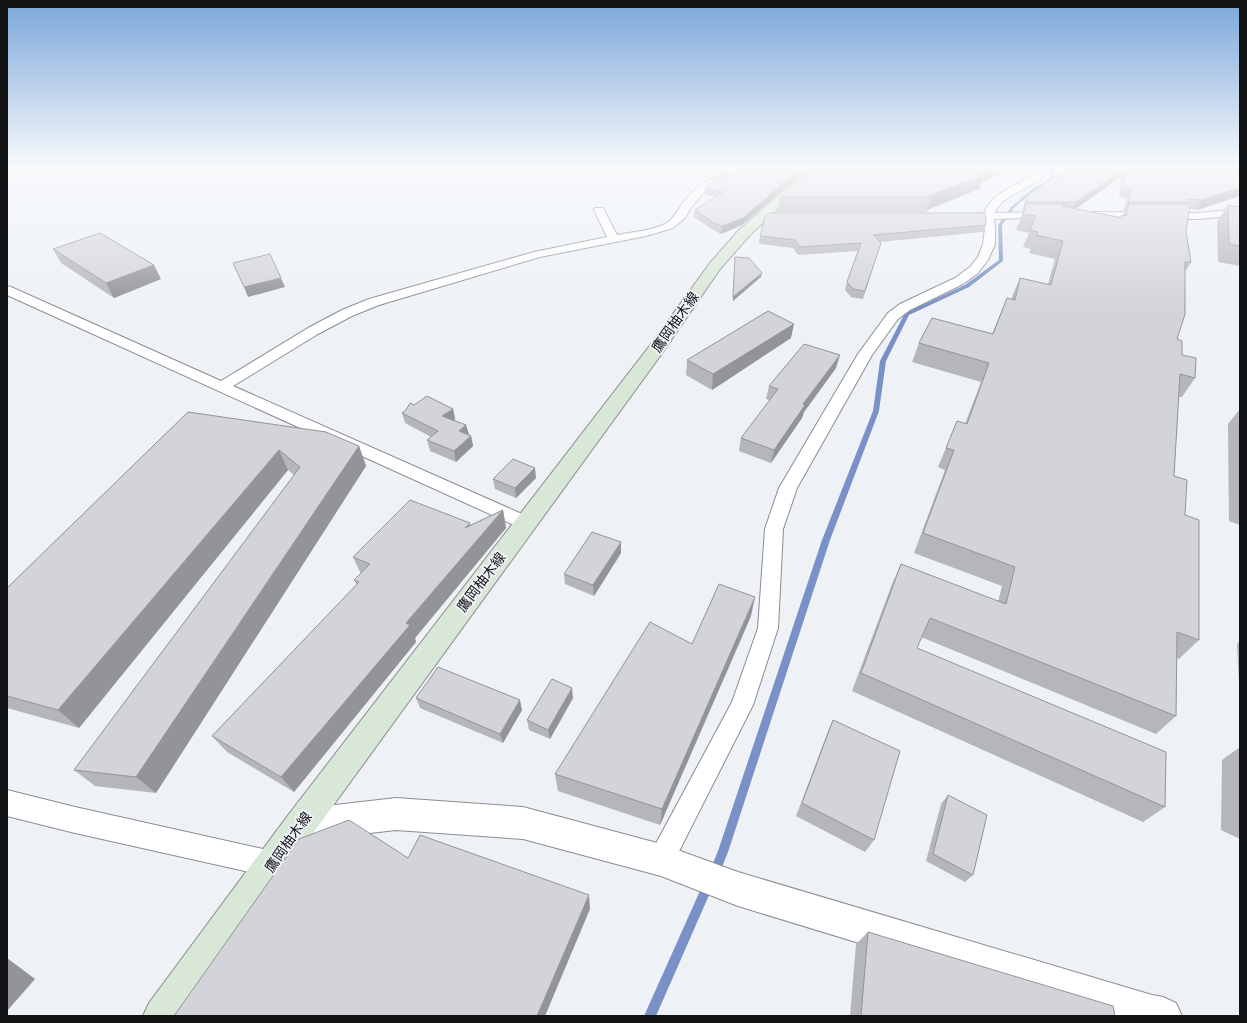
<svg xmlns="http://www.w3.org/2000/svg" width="1247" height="1023" font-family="Commissioner,'Noto Sans JP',sans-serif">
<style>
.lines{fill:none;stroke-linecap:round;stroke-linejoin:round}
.stream{fill:#7991c6;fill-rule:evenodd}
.minor-casing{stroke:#8a8c91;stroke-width:2}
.tertiary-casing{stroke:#8a8c91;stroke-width:2}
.secondary-casing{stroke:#8a8c91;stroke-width:2}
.minor{fill:#fff;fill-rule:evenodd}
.tertiary{fill:#fff;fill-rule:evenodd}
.secondary{fill:#d9e8d6;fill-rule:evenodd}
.wall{fill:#b5b6bb;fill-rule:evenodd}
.shaded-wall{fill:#939498}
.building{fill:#d2d4d9;stroke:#939498}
.labels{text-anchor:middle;stroke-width:4;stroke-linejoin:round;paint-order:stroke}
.street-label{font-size:14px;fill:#111214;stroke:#eef1f6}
</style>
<rect width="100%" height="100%" fill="#eef1f6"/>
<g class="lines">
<g class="stream">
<path d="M1045 165H1049L1054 168 1055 176 1049 183 1033 192 1013 209 1002 225 1003 261 969 287 909 315 886 361 879 411 830 540 728 852 718 877 714 878 710 877 709 873 718 851 822 540 873 411 880 361 905 313 965 285 999 260 998 225 1011 207 1031 190 1047 181 1052 175 1051 169Z"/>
<path d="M708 881 712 882 713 886 656 1016H644L704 882Z"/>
</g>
<g class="minor-casing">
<g id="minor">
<path d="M730 165H739V169L732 179 713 184 703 193 692 206 685 218 673 228 646 236 540 257 379 305 352 316 318 334 233 386 531 518 534 523 531 528 525 530 7 295V286L11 287 221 381 308 328 342 310 369 299 534 252 607 237 594 210 595 208H603L617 235C632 232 651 231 665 224 674 219 677 211 683 203 697 185 704 181 725 175L729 169Z"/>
<path d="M1037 165H1046L1048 171C1037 189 1002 192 995 213L1045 212 1050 215 1049 217 994 219 995 228V244L988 260 978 273 963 284 910 310 898 319 872 355 797 488 783 529 778 628 753 705 670 869 661 873 652 869 648 860 652 851 732 702 758 628 765 529 779 488 858 354 888 313 900 304 955 278 970 267 978 257 983 244 985 228 983 219 973 218 972 216 973 214 984 213C991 193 1019 184 1036 174L1038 171Z"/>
<path d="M1060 165H1069L1074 169 1072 171H1066Z"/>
<path d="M1240 209V215L1198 219 1085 218 1080 215 1085 212 1198 213Z"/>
<path d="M7 790 75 807 272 851 281 855 285 864 281 873 272 877 75 833 7 816Z"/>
</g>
</g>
<g class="tertiary-casing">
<path id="tertiary" d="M396 798 523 807 661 844 738 872 1152 995 1163 997 1176 1003 1182 1016H1098L738 906 661 876 523 839 396 830 300 841 289 836 284 825 289 814 300 809Z"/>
</g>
<g class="secondary-casing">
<path id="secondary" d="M813 165H825L749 236 720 269 663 352 311 836 185 1016H143L149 1003 289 814 651 344 710 263 739 230Z"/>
</g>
<use href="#minor" class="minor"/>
<use href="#tertiary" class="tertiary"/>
<use href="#secondary" class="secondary"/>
</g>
<g class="wall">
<path d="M815 165H1002L998 175 982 182 979 189 927 210V212H777L780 197Z"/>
<path d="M1074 165H1240V196L1197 210 1189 209 1186 232 1191 262 1185 272 1177 339 1182 355 1195 378 1182 397H1179L1174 476 1185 515 1199 640 1179 659 1177 658 1176 716 1156 734 921 637 917 648 1165 807 1143 822 852 691 892 584 901 564 998 602 1002 586 914 553 945 470 938 467 957 421 965 424 981 382 912 362 919 343 992 334 1007 298 1011 299 1020 278 1048 284 1055 259 1029 253 1031 249 1023 247 1029 233 1016 230 1023 212H1022L1024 204 1028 195ZM1121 177 1119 196 1127 199 1123 212H1125L1123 215H1122L1121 217 1075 209Z"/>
<path d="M801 168 800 175 742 225 721 234 713 230 694 217 695 210 715 197 704 194 705 187Z"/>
<path d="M1228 205 1240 207V266L1218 262 1217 222Z"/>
<path d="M986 225 983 232 880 242 881 243 878 251 863 299 851 297 845 290 847 282 858 251 798 255 793 248 759 244 760 236Z"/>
<path d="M53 249 161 279 114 298 61 263Z"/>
<path d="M791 338 712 390 686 375 687 360Z"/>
<path d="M836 368 804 412 802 418 771 463 739 451 741 438 770 400 766 399 769 386Z"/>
<path d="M414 405 453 409 455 419 454 420 466 425 469 435 471 436 473 446 456 462 430 451 427 440 431 437 405 423 402 413Z"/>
<path d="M1240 409V525L1229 521 1228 424Z"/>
<path d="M188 412 359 446 366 466 156 793 95 786 74 770 294 475 288 470 79 728 7 708V588Z"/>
<path d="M536 478 516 498 495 489 493 479Z"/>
<path d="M503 510 506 528 415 638 416 642 294 792 227 752 212 736 357 585 354 580 361 574 353 557 470 523V525Z"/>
<path d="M621 553 594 596 565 584 564 574Z"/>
<path d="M751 616 660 825 558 791 555 774 692 644Z"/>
<path d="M1240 641V701L1237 644Z"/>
<path d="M416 698 522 710 503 743 420 708Z"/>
<path d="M573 698 550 739 529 730 527 720Z"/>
<path d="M833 720 874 840 865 852 796 816 827 734Z"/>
<path d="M1240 747V839L1221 830 1222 760Z"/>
<path d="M948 795 973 875 965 882 926 861 941 804Z"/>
<path d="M868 932 1115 1016H850L856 944Z"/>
</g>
<g class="shaded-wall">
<path d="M994 165H1002L998 175 982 182 979 189 927 210 931 197 928 196 976 172Z"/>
<path d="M801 168 800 175 742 225 721 234 722 226Z"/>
<path d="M1126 168 1121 177 1071 212 1076 202Z"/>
<path d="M1240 188V196L1197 210 1202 200Z"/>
<path d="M154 265 161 279 114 298 106 283Z"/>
<path d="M762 273 761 277 733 301V297Z"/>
<path d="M281 278 285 287 248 297 244 287Z"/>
<path d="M794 324 791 338 712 390 713 374Z"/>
<path d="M840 355 836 368 804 412 802 418 771 463 774 450 803 404Z"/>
<path d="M453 409 455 419 445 426 442 416Z"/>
<path d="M466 425 469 435 459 431Z"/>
<path d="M471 436 473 446 456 462 454 451Z"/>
<path d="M359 446 366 466 156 793 136 777Z"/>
<path d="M279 450 288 470 79 728 58 710Z"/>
<path d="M535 468 536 478 516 498 515 488Z"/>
<path d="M503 510 506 528 415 638 416 642 294 792 281 777 406 623Z"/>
<path d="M621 542V553L594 596 593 585Z"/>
<path d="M755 597 751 616 660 825 662 809Z"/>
<path d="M572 688 573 698 550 739 548 730Z"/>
<path d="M520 700 522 710 503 743 500 734Z"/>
<path d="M589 895 590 909 545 1016H537Z"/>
<path d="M7 958 35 979 7 1011Z"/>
</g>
<g class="building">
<path d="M740 165H788L801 168 743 218 722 226 714 223 695 210 723 192 705 187 718 177 733 173Z"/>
<path d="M815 165H994L976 172 984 175 928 196 931 197H780Z"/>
<path d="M1074 165H1220L1240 173V188L1202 200 1187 199V202H1128L1131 190 1123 186 1126 168 1076 202H1026L1028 195Z"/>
<path d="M1026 204H1066L1062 206 1122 218V215L1126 216 1129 204H1190L1186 232 1191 262H1185V314L1177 339 1182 341V355L1196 358 1195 378 1180 374 1174 476 1187 480 1185 515 1199 520V640L1177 632 1176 716 930 618 917 648 1166 752 1165 807 861 673 901 564 1006 604 1015 567 923 533 954 450 946 448 957 421 967 424 989 363 919 343 932 318 993 334 1007 298 1015 300 1020 278 1051 285 1063 241 1036 235 1038 232 1030 230 1036 216 1023 214Z"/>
<path d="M1228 205 1240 207V246L1229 244Z"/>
<path d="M769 213H985L986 220V225L873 235 881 243 865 291 853 289 847 282 861 243 800 247 795 240 760 236 765 217Z"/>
<path d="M100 233 154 265 106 283 53 249Z"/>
<path d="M270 254 281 278 244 287 233 263Z"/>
<path d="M735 257 749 258 762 273 733 297Z"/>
<path d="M768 311 794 324 713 374 687 360Z"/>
<path d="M804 344 840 355 803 404 805 405 774 450 741 438 778 389 769 386Z"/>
<path d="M427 396 453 409 442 416 466 425 459 431 471 436 454 451 427 440 438 431 402 413 406 410 410 403 414 405Z"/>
<path d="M188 412 326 432 359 446 136 777 74 770 300 467 279 450 58 710 7 696V588Z"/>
<path d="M513 459 535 468 515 488 493 479Z"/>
<path d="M410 500 470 523 465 528 503 510 406 623 410 625 281 777 212 736 359 582 354 580 370 564 353 557Z"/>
<path d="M592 532 621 542 593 585 564 574Z"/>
<path d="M719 584 755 597 662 809 555 774 650 622 692 644Z"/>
<path d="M438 667 520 700 500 734 416 698Z"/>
<path d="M552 679 572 688 548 730 527 720Z"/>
<path d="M833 720 900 751 874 840 802 803Z"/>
<path d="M948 795 987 815 973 875 933 854Z"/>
<path d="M349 820 408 858 420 835 589 895 537 1016H174L299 839Z"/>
<path d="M868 932 1113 1006 1115 1016H861Z"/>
</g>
<linearGradient id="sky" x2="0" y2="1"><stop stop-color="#7ba6da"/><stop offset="0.54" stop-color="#f7f9fb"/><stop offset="1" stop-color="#f7f9fb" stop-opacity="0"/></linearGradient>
<rect width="1247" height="308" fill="url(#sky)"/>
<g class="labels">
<g class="street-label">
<text transform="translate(675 322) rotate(-55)" y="5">鷹岡柚木線</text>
<text transform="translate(481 582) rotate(-53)" y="5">鷹岡柚木線</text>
<text transform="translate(288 842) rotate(-55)" y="5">鷹岡柚木線</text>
</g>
</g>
<rect width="1247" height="1023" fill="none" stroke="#111214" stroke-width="16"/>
</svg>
